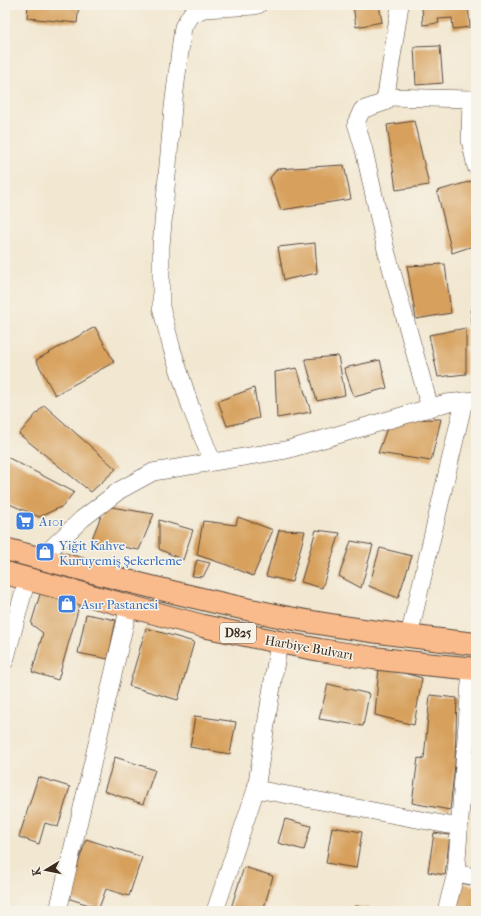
<svg xmlns="http://www.w3.org/2000/svg" width="481" height="916" font-family="'IM FELL French Canon',serif">
<style>
.building{fill:#d7a05c}
.lines{fill:none;stroke-linecap:round;stroke-linejoin:round}
.minor-casing{stroke:#564639;stroke-width:18}
.major-casing{stroke:#564639;stroke-width:24}
.minor{stroke:#fff;stroke-width:17}
.major{stroke:#fabb8c;stroke-width:22}
.labels{text-anchor:middle;stroke-width:3;stroke-linejoin:round;paint-order:stroke}
.shield{fill:#f7f3e8;stroke:#73665b;stroke-width:1}
.shield-label{font-size:12px;font-weight:bold;fill:#3b2a1e}
.shop-label{font-size:13px;fill:#366cbe;stroke:#f7f3e8;text-anchor:start}
.street-label{font-size:13px;fill:#3b2a1e;stroke:#f7f3e8}
</style>
<rect width="100%" height="100%" fill="#f7f3e8"/>
<filter id="ink" filterUnits="userSpaceOnUse"><feTurbulence type="fractalNoise" baseFrequency=".025" numOctaves="2"/><feDisplacementMap in="SourceGraphic" scale="8" xChannelSelector="R" yChannelSelector="G"/><feConvolveMatrix kernelMatrix="1 2 1 2 8 2 1 2 1" color-interpolation-filters="sRGB"/></filter>
<filter id="wash" filterUnits="userSpaceOnUse"><feTurbulence type="fractalNoise" baseFrequency=".012" numOctaves="4" result="noise"/><feDisplacementMap in="SourceGraphic" scale="16" xChannelSelector="R" yChannelSelector="G"/><feGaussianBlur stdDeviation="0.9" result="paint"/><feColorMatrix in="noise" values="0 0 0 0 0 0 0 0 0 0 0 0 0 0 0 0 0 1.4 0 .05"/><feComposite in="paint" operator="in"/></filter>
<g filter="url(#wash)">
<rect width="100%" height="100%" fill="#f2e7d0"/>
<g id="blocks">
<g class="building">
<path d="M28 5H79L77 23 27 18Z"/>
<path d="M353 5H379L382 22 356 27Z"/>
<path d="M422 5H468L470 27 453 29 452 18 438 19 439 23 423 25Z"/>
<path d="M440 46 443 83 416 85 414 47Z"/>
<path d="M414 121 429 185 396 190 387 125Z"/>
<path d="M344 165 351 199 281 210 270 178 277 169Z"/>
<path d="M472 181 476 198V245L452 253 437 191Z"/>
<path d="M315 243 317 273 284 280 278 247Z"/>
<path d="M445 264 451 313 416 319 407 266Z"/>
<path d="M476 309V343H475L470 310Z"/>
<path d="M95 327 114 362 55 395 36 360Z"/>
<path d="M466 328V374L438 377 429 335Z"/>
<path d="M338 356 345 395 317 401 305 359Z"/>
<path d="M380 360 387 388 354 397 344 368Z"/>
<path d="M297 368 311 412 277 418 275 372Z"/>
<path d="M254 388 259 418 227 426 218 401Z"/>
<path d="M44 405 116 469 91 492 19 434Z"/>
<path d="M441 419 431 461 378 453 390 420Z"/>
<path d="M5 456 74 492 63 506 39 517 5 502Z"/>
<path d="M105 506 154 514 139 550 91 541Z"/>
<path d="M238 517 273 530 253 576 227 565 197 555 203 521 236 525Z"/>
<path d="M159 520 193 530 183 560 159 549Z"/>
<path d="M279 530 305 531 292 582 266 576Z"/>
<path d="M316 530 340 533 322 588 301 582Z"/>
<path d="M351 541 373 545 361 588 339 576Z"/>
<path d="M380 548 412 556 398 598 369 586Z"/>
<path d="M197 560 210 563 203 577 192 576Z"/>
<path d="M41 591 80 603 58 680 32 672 43 633 31 624Z"/>
<path d="M86 614 116 620 108 659 78 653Z"/>
<path d="M146 628 194 642 178 700 129 686Z"/>
<path d="M379 666 422 678 414 725 375 715Z"/>
<path d="M328 684 369 694 363 726 319 719Z"/>
<path d="M430 695 457 698 455 763 450 810 412 803 418 758 424 759Z"/>
<path d="M195 716 236 722 230 754 190 747Z"/>
<path d="M472 747 476 748V794H470Z"/>
<path d="M115 757 155 770 143 804 104 791Z"/>
<path d="M38 777 70 787 58 827 45 823 39 844 19 837Z"/>
<path d="M285 819 311 826 304 850 278 843Z"/>
<path d="M332 827 362 832 356 868 326 863Z"/>
<path d="M434 833 450 835 445 875 428 872Z"/>
<path d="M86 839 142 857 129 896 106 889 99 908 67 898Z"/>
<path d="M244 867 273 876 263 911H230Z"/>
<path d="M461 883 476 886V911H453Z"/>
<path d="M355 906 379 910V911H354Z"/>
</g>
</g>
</g>
<g filter="url(#ink)">
<use href="#blocks" fill-opacity="0" stroke="#564639" stroke-width="1"/>
<g class="lines">
<g class="minor-casing">
<g id="minor">
<path d="M400 5 385 102 362 110 356 123 364 150 386 250 430 408"/>
<path d="M385 97 471 99"/>
<path d="M476 100 471 99 470 140 476 167"/>
<path d="M212 461 191 408 172 349 161 307V246L173 107 183 27 191 14 204 9 254 6 258 5"/>
<path d="M40 559 82 519 120 490 153 472 286 450 446 403 476 400"/>
<path d="M409 636 464 401"/>
<path d="M5 661 27 579"/>
<path d="M256 789 459 827"/>
<path d="M456 873 476 877"/>
<path d="M58 911 129 606"/>
<path d="M215 911 256 789 279 642"/>
<path d="M446 911 456 873 471 669"/>
</g>
</g>
<g class="major-casing">
<g id="major">
<path d="M5 549C98 574 190 598 284 617 348 629 412 637 476 644"/>
<path d="M5 573 203 626 279 642 320 650 373 658 424 664 476 669"/>
</g>
</g>
<use href="#minor" class="minor"/>
<use href="#major" class="major"/>
</g>
</g>
<defs>
<g id="supermarket-square" transform="scale(1)"><rect x="-9" y="-9" width="18" height="18" rx="4" fill="#3f7fe0" stroke="#f7f3e8"/><path d="M-6-5.5h2.5l.6 2H6L4.5 2H-2.5L-4.4-4H-6ZM-1.5 3.2a1.3 1.3 0 1 0 .1 0ZM3 3.2a1.3 1.3 0 1 0 .1 0Z" fill="#fff"/></g>
<g id="shop-square" transform="scale(1)"><rect x="-9" y="-9" width="18" height="18" rx="4" fill="#3f7fe0" stroke="#f7f3e8"/><path d="M-5-2.5h2.3a2.7 3.5 0 0 1 5.4 0H5L5.5 6h-11ZM-1.5-2.5h3a1.5 2.3 0 0 0-3 0Z" fill="#fff"/></g>
</defs>
<g fill-rule="evenodd">
<use href="#supermarket-square" x="25" y="521"/>
<use href="#shop-square" x="45" y="552"/>
<use href="#shop-square" x="67" y="604"/>
</g>
<g class="labels">
<rect class="shield" x="220" y="623" width="36" height="20" rx="3"/>
<g class="shield-label">
<text x="238" y="637">D825</text>
</g>
<g class="shop-label">
<text x="39" y="526">A101</text>
<text x="59" y="550">Yiğit Kahve<tspan x="59" dy="15">Kuruyemiş Şekerleme</tspan></text>
<text x="81" y="609">Asır Pastanesi</text>
</g>
<g class="street-label">
<text transform="translate(309 647) rotate(10)" y="5">Harbiye Bulvarı</text>
</g>
</g>
<rect width="481" height="916" fill="none" stroke="#f7f3e8" stroke-width="20"/>
<g transform="translate(46 870) rotate(260)" stroke="#f7f3e8" stroke-width="3" paint-order="stroke">
<path d="M0-3L7 15L0 10L-7 15Z" fill="#3b2a1e"/>
<text y="-6" font-size="11" font-weight="bold" text-anchor="middle" fill="#3b2a1e">K</text>
</g>
</svg>
